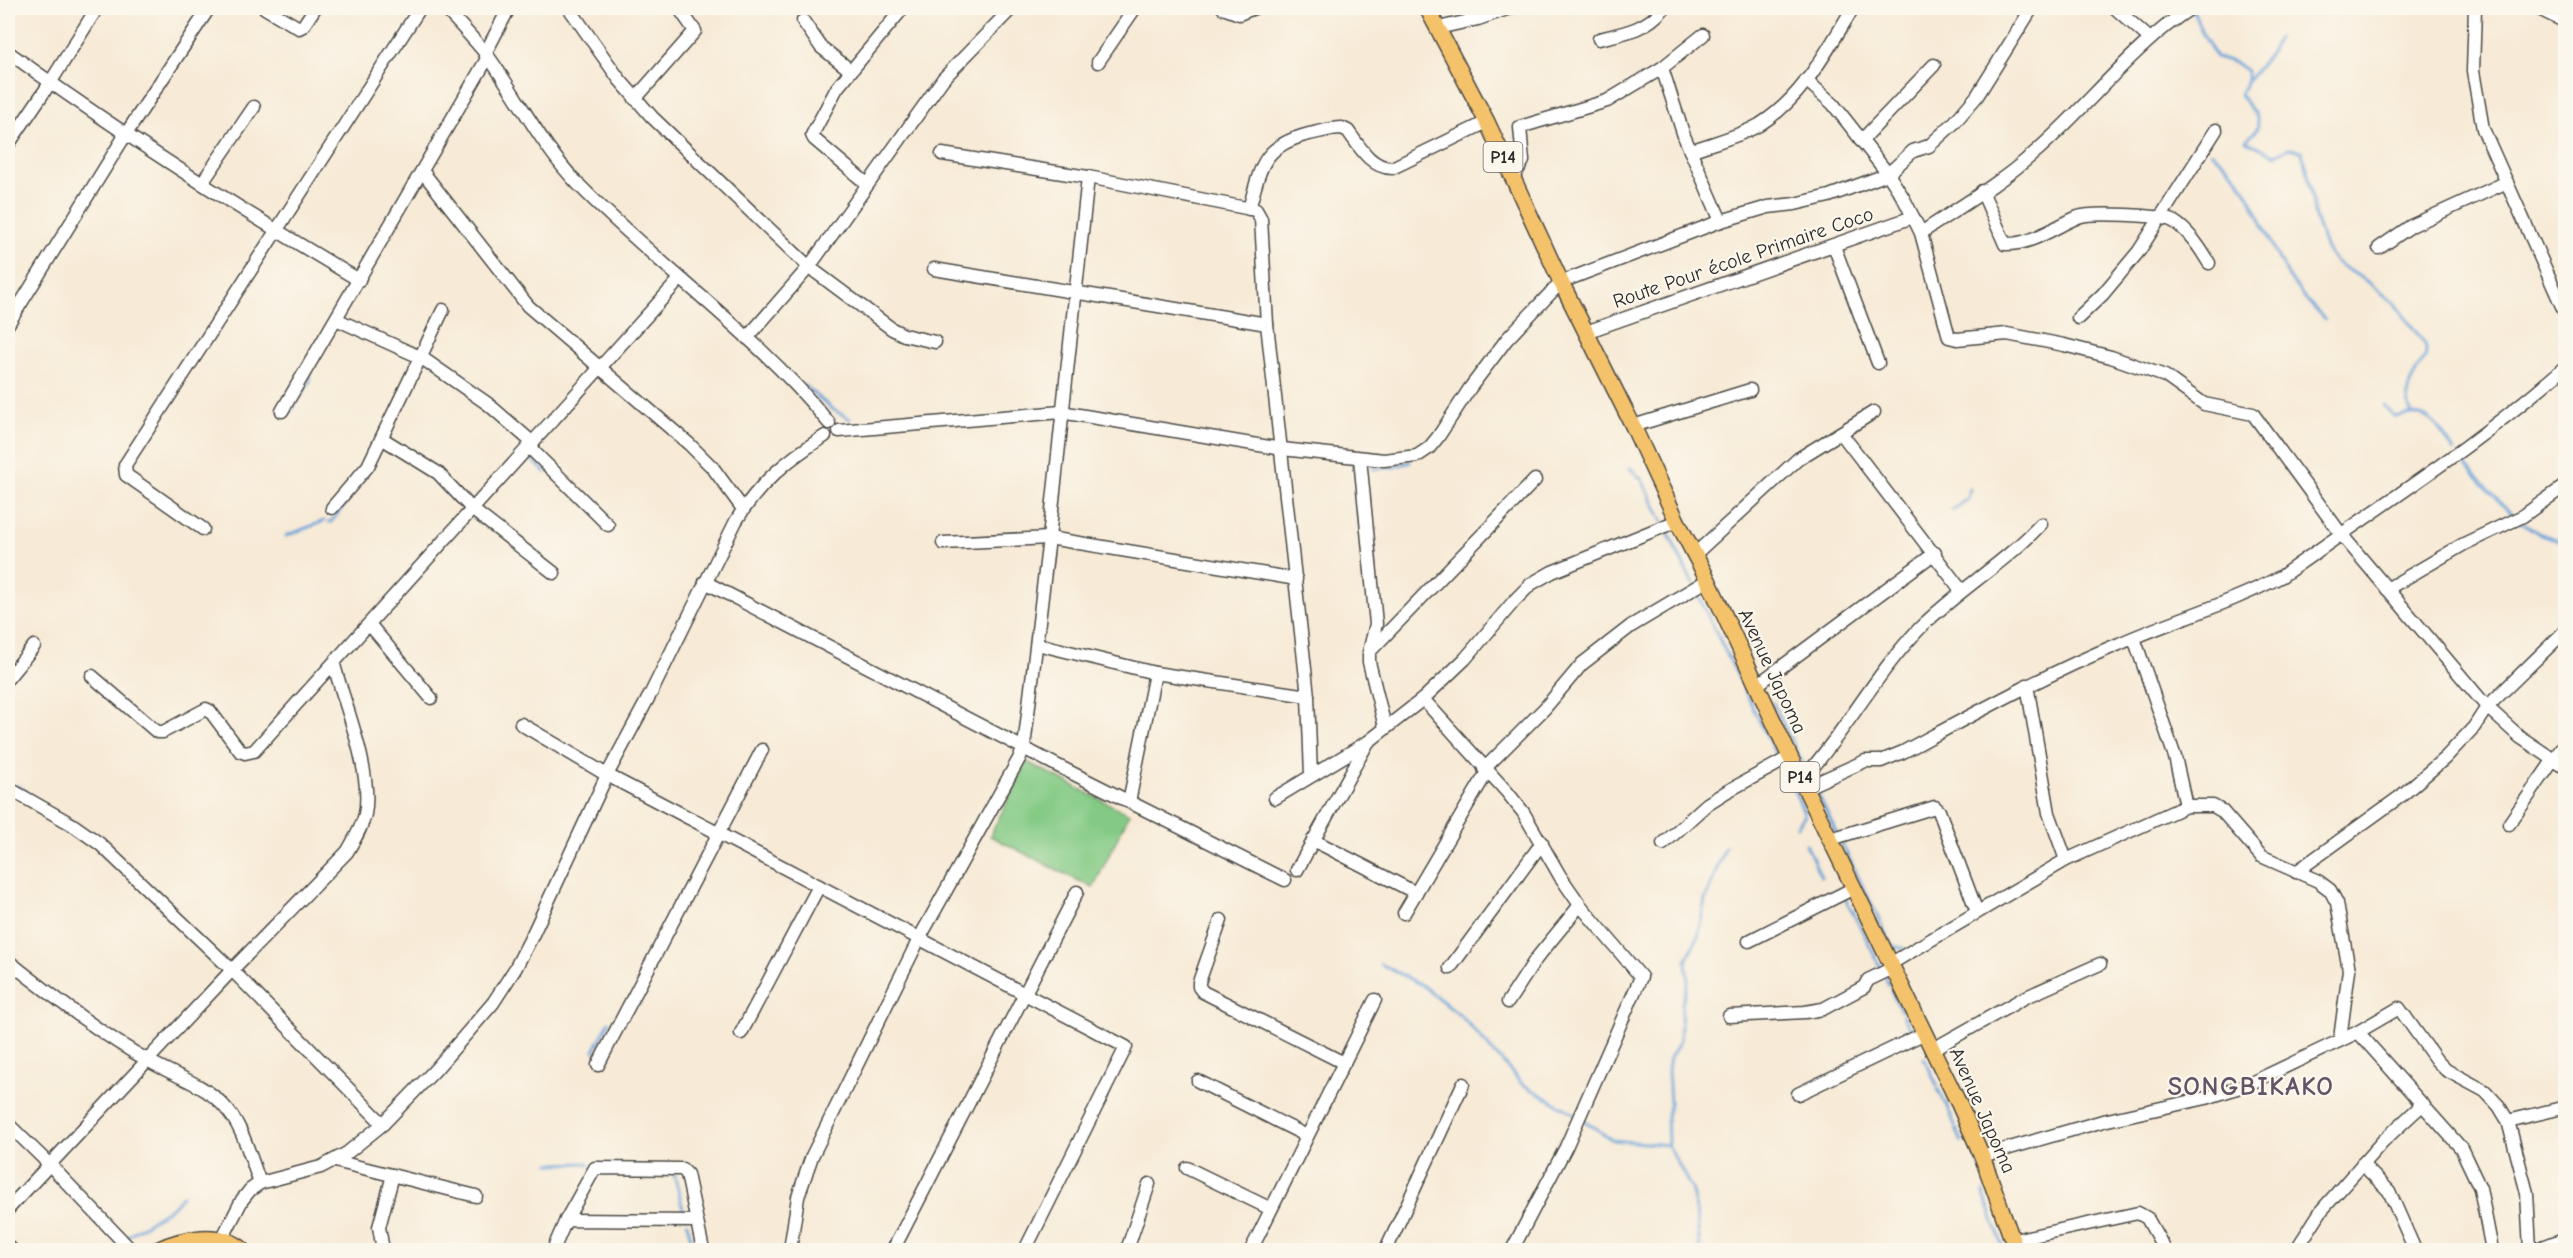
<svg xmlns="http://www.w3.org/2000/svg" width="2573" height="1258" font-family="'Comic Neue',sans-serif">
<style>
.green{fill:#84ca85;stroke:#587a58;stroke-width:1.5}
.lines{fill:none;stroke-linecap:round;stroke-linejoin:round}
.stream{stroke:#69a2d8;stroke-width:3}
.minor-casing{stroke:#4a4845;stroke-width:15}
.major-casing{stroke:#4a4845;stroke-width:18}
.minor{stroke:#fff;stroke-width:12}
.major{stroke:#f4c26a;stroke-width:15}
.labels{text-anchor:middle;stroke-width:4.5;stroke-linejoin:round;paint-order:stroke}
.shield{fill:#fbf7ec;stroke:#696865;stroke-width:1.5}
.shield-label{font-size:18px;font-weight:bold;fill:#2b2b2b}
.street-label{font-size:20px;fill:#2b2b2b;stroke:#fbf7ec}
.district-label{font-size:26px;font-weight:bold;letter-spacing:1.5px;fill:#635367;stroke:#fbf7ec}
</style>
<rect width="100%" height="100%" fill="#fbf7ec"/>
<filter id="ink" filterUnits="userSpaceOnUse"><feTurbulence type="fractalNoise" baseFrequency=".0167" numOctaves="2"/><feDisplacementMap in="SourceGraphic" scale="12" xChannelSelector="R" yChannelSelector="G"/><feConvolveMatrix kernelMatrix="1 2 1 2 8 2 1 2 1" color-interpolation-filters="sRGB"/></filter>
<filter id="wash" filterUnits="userSpaceOnUse"><feTurbulence type="fractalNoise" baseFrequency=".008" numOctaves="4" result="noise"/><feDisplacementMap in="SourceGraphic" scale="24" xChannelSelector="R" yChannelSelector="G"/><feGaussianBlur stdDeviation="1.35" result="paint"/><feColorMatrix in="noise" values="0 0 0 0 0 0 0 0 0 0 0 0 0 0 0 0 0 1.4 0 .05"/><feComposite in="paint" operator="in"/></filter>
<g filter="url(#wash)">
<rect width="100%" height="100%" fill="#f7ead6"/>
<path class="green" d="M1027 762 1129 814 1093 888 990 836Z"/>
<g class="lines">
<g class="stream">
<path d="M2193 9 2202 33 2216 57 2236 63 2247 71V82L2240 94C2245 105 2264 117 2256 130 2253 135 2248 137 2246 141L2275 155 2289 148 2301 151 2307 168 2315 218 2326 249 2336 262 2371 284 2395 304 2425 344C2433 366 2395 377 2412 414"/>
<path d="M2248 81 2272 51 2278 38"/>
<path d="M2211 152C2251 180 2261 228 2284 269 2295 288 2309 304 2325 319"/>
<path d="M804 385 832 409 850 419"/>
<path d="M300 397 310 381 309 373"/>
<path d="M2384 406 2395 417 2412 414"/>
<path d="M291 411 296 403"/>
<path d="M2413 414C2435 415 2443 435 2454 451"/>
<path d="M526 454 545 472"/>
<path d="M2458 457 2514 517"/>
<path d="M1630 468 1642 480 1663 522"/>
<path d="M1373 469 1394 467 1410 462"/>
<path d="M1952 510 1968 499 1970 489"/>
<path d="M2519 521 2540 534 2566 542"/>
<path d="M329 522H331L350 498"/>
<path d="M1667 531 1693 584"/>
<path d="M286 536 324 521"/>
<path d="M1697 593 1778 759"/>
<path d="M1773 703 1805 768"/>
<path d="M1785 771 1804 812V817L1797 826"/>
<path d="M17 786 26 791"/>
<path d="M1817 792 1837 834"/>
<path d="M1840 840 1890 942 1896 947 1903 948"/>
<path d="M1806 844 1821 877"/>
<path d="M1844 897 1852 910 1881 969"/>
<path d="M1380 964 1422 985 1463 1018 1522 1084 1575 1114"/>
<path d="M1885 976 1889 986"/>
<path d="M1891 991 1901 1011"/>
<path d="M1903 1015 1912 1032"/>
<path d="M594 1051 609 1022"/>
<path d="M1924 1058 1937 1085"/>
<path d="M1938 1089 1948 1109"/>
<path d="M1949 1111 1955 1125"/>
<path d="M1581 1118 1612 1140 1668 1145"/>
<path d="M1956 1129 1962 1142"/>
<path d="M550 1164 587 1163 589 1165"/>
<path d="M674 1174 685 1217"/>
<path d="M1983 1192 2004 1250"/>
<path d="M576 1217 583 1202"/>
<path d="M687 1223 694 1250"/>
<path d="M126 1237 171 1208 183 1195"/>
<path d="M2022 1242 2024 1250"/>
<path d="M560 1249 572 1224"/>
<path d="M177 1250 198 1246H217"/>
<path d="M1700 1250 1696 1210 1691 1188 1668 1145 1667 1115 1670 1103 1668 1070 1670 1058 1680 1041 1682 1004 1688 981 1686 961 1698 936 1705 900 1725 848"/>
</g>
</g>
</g>
<g filter="url(#ink)">
<g class="lines">
<g class="minor-casing">
<g id="minor">
<path d="M265 8 299 28 303 26 315 8"/>
<path d="M445 8C460 25 476 41 490 59 520 101 543 148 579 185 659 267 757 334 829 423"/>
<path d="M569 8 619 79 652 117 809 267 892 329 904 335 935 342"/>
<path d="M1223 8 1239 14 1254 8"/>
<path d="M2115 8 2149 38"/>
<path d="M2475 8 2473 71 2483 129 2566 315"/>
<path d="M2537 8 2566 22"/>
<path d="M803 21 821 47 850 70"/>
<path d="M1438 28 1478 19 1510 8"/>
<path d="M1599 39C1625 33 1647 29 1664 8"/>
<path d="M8 52C121 134 239 209 359 280"/>
<path d="M485 54 509 8"/>
<path d="M1098 62 1135 8"/>
<path d="M1662 68 1684 136 1721 221"/>
<path d="M1806 80 1833 104 1888 174 1904 199 1921 233 1949 337 1957 339 2007 334 2064 345 2111 357 2165 376 2204 404 2253 414 2341 534 2487 707 2520 737 2566 768"/>
<path d="M635 99 695 31 679 8"/>
<path d="M1861 141 1934 65"/>
<path d="M8 145 50 83 97 8"/>
<path d="M1690 151C1712 143 1738 137 1759 125 1803 98 1827 50 1853 8"/>
<path d="M942 154 1088 177 1256 210 1261 219 1267 324 1308 696 1155 673 1037 644"/>
<path d="M422 171 528 306 689 444 713 468 743 509"/>
<path d="M1513 178 1523 161 1520 127 1607 101 1662 68 1703 35"/>
<path d="M202 183 254 107"/>
<path d="M867 184 814 139 812 135 837 88 903 8"/>
<path d="M1982 191 2005 244C2032 245 2054 227 2078 217 2090 212 2162 215 2173 221 2189 231 2200 248 2209 263"/>
<path d="M1249 209C1261 166 1262 146 1309 134 1320 132 1331 128 1342 128L1348 131C1359 146 1371 168 1392 168L1487 122"/>
<path d="M1921 233C1958 208 1999 184 2033 154 2088 107 2131 47 2191 8"/>
<path d="M1834 246 1878 363"/>
<path d="M2379 248 2411 226 2507 182"/>
<path d="M934 269 1267 324"/>
<path d="M2078 318 2103 294 2139 251 2216 130"/>
<path d="M336 319 422 358 488 404 533 443"/>
<path d="M8 324 126 134 209 8"/>
<path d="M1586 332 1913 217"/>
<path d="M747 338 809 267 943 79 1012 8"/>
<path d="M282 411 488 57"/>
<path d="M1633 426 1750 390"/>
<path d="M839 431 1061 412 1282 449 1384 460 1417 456 1429 448 1438 437 1470 388 1507 339 1561 282 1721 221 1768 207 1795 204 1829 196 1888 174 1913 151 1929 146 1954 123 1977 96 2032 8"/>
<path d="M1841 433 1961 590"/>
<path d="M383 439 438 473 473 510 554 573"/>
<path d="M529 447 608 525"/>
<path d="M1360 458 1376 624 1369 652V662L1385 727"/>
<path d="M332 508 368 466 443 310"/>
<path d="M203 529 126 475 125 465 420 8"/>
<path d="M943 543 1049 538 1296 579"/>
<path d="M1695 554 1798 459 1874 412"/>
<path d="M705 582 1060 767 1285 880"/>
<path d="M2387 589 2464 544 2523 516 2566 485"/>
<path d="M370 625 431 698"/>
<path d="M2134 638 2175 757 2186 806"/>
<path d="M1371 650 1535 480"/>
<path d="M92 676 157 732H163L206 709 210 711 240 751 245 753 254 751 680 279"/>
<path d="M8 678 34 646"/>
<path d="M1757 685 1935 553"/>
<path d="M2027 685 2049 813 2066 860"/>
<path d="M1308 696 1311 775"/>
<path d="M1423 699 1507 792 1523 812 1560 876 1580 905 1641 977 1566 1147 1512 1250"/>
<path d="M521 724 607 775 1126 1047 1025 1250"/>
<path d="M1484 769 1545 708 1582 664 1631 626 1708 580"/>
<path d="M1802 780C1845 733 1875 674 1920 628 1958 590 2005 563 2041 524"/>
<path d="M8 788 73 825 100 844 232 970 383 1124"/>
<path d="M1805 788 1865 761H1881L1903 752C1974 714 2044 675 2119 644 2173 620 2230 604 2282 576 2378 507 2478 445 2566 366"/>
<path d="M1275 798 1366 743"/>
<path d="M1129 802 1155 673"/>
<path d="M2509 824 2566 742"/>
<path d="M1831 839 1935 807 1939 811 1977 912"/>
<path d="M1313 840 1416 893"/>
<path d="M1663 844 1707 804 1726 792 1790 757"/>
<path d="M1297 870 1368 742 1423 699 1465 659 1515 600 1531 584 1552 572 1677 521"/>
<path d="M2296 872 2401 796 2445 758 2474 727 2487 707 2566 630"/>
<path d="M1404 913 1487 772"/>
<path d="M1221 920 1199 982V987L1203 992 1344 1063"/>
<path d="M1749 941 1854 888"/>
<path d="M8 961C53 996 99 1033 149 1061 173 1075 204 1084 223 1105 243 1125 250 1157 260 1183"/>
<path d="M1890 964 2066 860 2186 806H2213L2222 811 2261 856 2318 881 2330 890 2337 903 2349 970 2340 1039"/>
<path d="M1450 968 1542 843"/>
<path d="M1508 1002 1536 959 1580 905"/>
<path d="M1729 1016 1805 1012 1823 1009 1864 987 1868 980 1893 968"/>
<path d="M2358 1032 2461 1148 2480 1188 2492 1250"/>
<path d="M741 1033 819 886"/>
<path d="M1933 1049 2024 998 2100 964"/>
<path d="M598 1065 762 750"/>
<path d="M1198 1081 1307 1136"/>
<path d="M1798 1094 1925 1033"/>
<path d="M2508 1121 2566 1107"/>
<path d="M8 1124 49 1164 131 1250"/>
<path d="M1982 1156 2103 1121 2206 1098 2249 1084 2358 1032 2399 1008 2437 1061 2446 1070 2485 1091 2499 1106 2508 1121 2527 1193 2530 1250"/>
<path d="M335 1161 476 1196"/>
<path d="M2362 1164 2389 1191 2415 1250"/>
<path d="M1187 1168 1271 1209"/>
<path d="M8 1209 232 970 347 852C354 840 362 828 365 814 373 773 345 706 334 665"/>
<path d="M566 1220 595 1168 682 1169 687 1174 703 1250"/>
<path d="M222 1239 242 1200 250 1190 260 1183 321 1167 347 1153 383 1124 435 1070 493 1003 515 969 532 936 607 775 651 693 736 521C759 483 788 459 825 436"/>
<path d="M2014 1240 2138 1213 2147 1218 2165 1250"/>
<path d="M8 1246 12 1250"/>
<path d="M383 1250 379 1227 393 1175"/>
<path d="M553 1250 566 1220 696 1221"/>
<path d="M790 1250 798 1197 812 1156 919 939 1020 757 1024 747 1049 538 1088 177"/>
<path d="M893 1250 1077 892"/>
<path d="M1127 1250 1149 1184"/>
<path d="M1251 1250 1375 1000"/>
<path d="M1386 1250 1463 1084"/>
<path d="M2296 1250 2321 1211 2383 1141 2423 1104"/>
<path d="M2535 1250 2566 1238"/>
</g>
</g>
<g class="major-casing">
<g id="major">
<path d="M1427 8 1487 122 1561 282 1633 426 1677 521 1708 580 1790 757 1959 1104 1982 1156 2016 1250"/>
<path d="M157 1250C182 1238 221 1230 243 1250"/>
</g>
</g>
<use href="#minor" class="minor"/>
<use href="#major" class="major"/>
</g>
</g>
<g class="labels">
<g class="shield">
<rect x="1483.5" y="142" width="39" height="30" rx="4.5"/>
<rect x="1780.5" y="762" width="39" height="30" rx="4.5"/>
</g>
<g class="shield-label">
<text x="1503" y="163">P14</text>
<text x="1800" y="783">P14</text>
</g>
<g class="street-label">
<text transform="translate(1743 257) rotate(-19)" y="7">Route Pour école Primaire Coco</text>
<text transform="translate(1773 671) rotate(65)" y="7">Avenue Japoma</text>
<text transform="translate(1983 1110) rotate(66)" y="7">Avenue Japoma</text>
</g>
<g class="district-label">
<text x="2251" y="1095">SONGBIKAKO</text>
</g>
</g>
<rect width="2573" height="1258" fill="none" stroke="#fbf7ec" stroke-width="30"/>
</svg>
